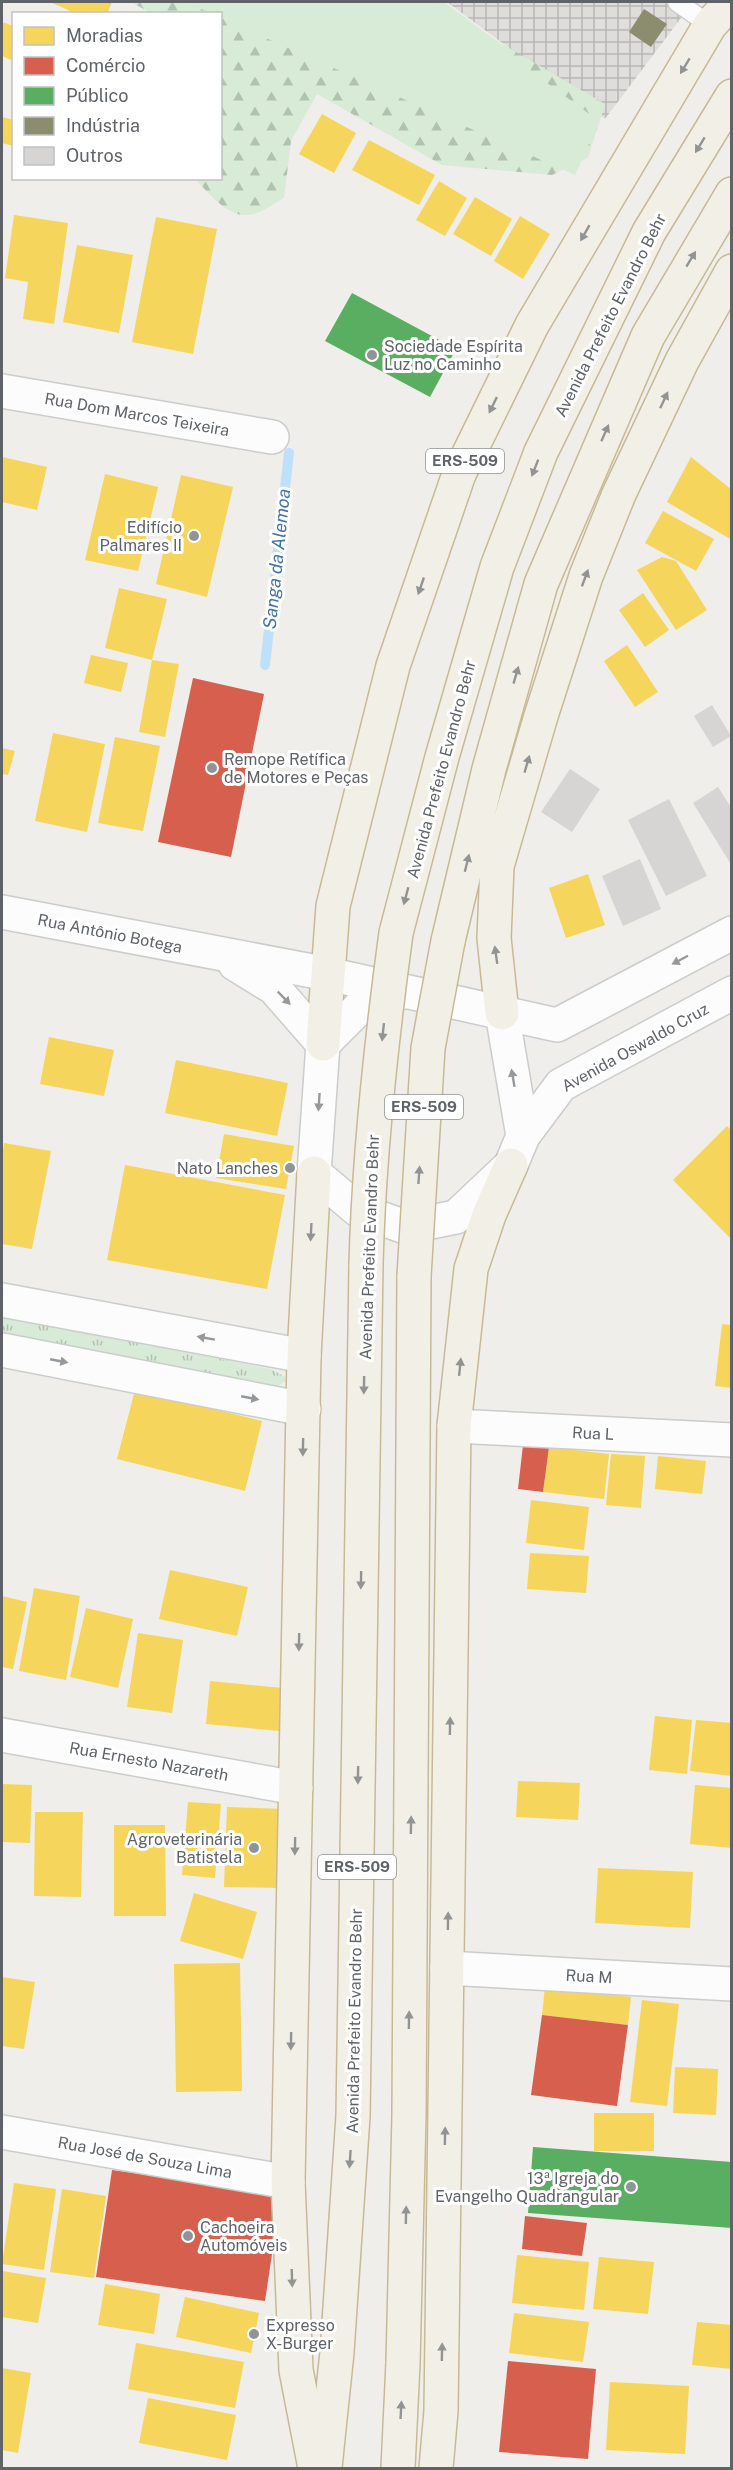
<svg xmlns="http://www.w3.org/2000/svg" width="733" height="2470" font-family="'Public Sans',sans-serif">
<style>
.industrial{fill:url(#industrial-grid)}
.grass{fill:url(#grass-tufts)}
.forest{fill:url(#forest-firs)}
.green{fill:#d8ebd6}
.homes{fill:#f6d55c}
.shops{fill:#d6604d}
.public{fill:#5aae61}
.industry{fill:#8c8c6e}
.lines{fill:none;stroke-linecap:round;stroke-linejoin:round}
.stream{stroke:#bfe0f9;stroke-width:10}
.building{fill:#d6d5d3}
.service-casing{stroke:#cbcccc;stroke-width:21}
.minor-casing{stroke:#cbcccc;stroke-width:36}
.tertiary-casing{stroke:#cbcccc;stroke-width:36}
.trunk-casing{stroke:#c8b996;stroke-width:36}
.service{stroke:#fdfcfc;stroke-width:18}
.minor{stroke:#fdfcfc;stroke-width:33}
.tertiary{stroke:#fdfcfc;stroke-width:33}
.trunk{stroke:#f2f0e6;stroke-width:33}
.trunk-bridge-casing{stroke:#c8b996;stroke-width:36;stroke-linecap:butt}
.trunk-bridge{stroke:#f2f0e6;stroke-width:33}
.oneway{fill:#929494}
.oneway2{fill:#96999c}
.poi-dot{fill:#919496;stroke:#fff;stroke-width:2}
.labels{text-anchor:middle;stroke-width:6;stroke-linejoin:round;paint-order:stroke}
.shield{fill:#fff;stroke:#8f9295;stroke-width:1.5}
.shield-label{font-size:15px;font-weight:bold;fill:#5f6368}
.street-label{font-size:16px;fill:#5f6368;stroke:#fff}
.poi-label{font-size:16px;fill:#5f6368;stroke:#fff;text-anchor:start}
.water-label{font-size:18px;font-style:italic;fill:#4174aa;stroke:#fff}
</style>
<defs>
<pattern id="industrial-grid" width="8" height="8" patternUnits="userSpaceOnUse" patternTransform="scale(1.5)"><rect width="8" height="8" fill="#dfddda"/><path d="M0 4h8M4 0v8" fill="none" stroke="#b8b7b5"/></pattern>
<pattern id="grass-tufts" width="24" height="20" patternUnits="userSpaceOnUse" patternTransform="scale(1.5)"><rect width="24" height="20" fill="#d8ebd6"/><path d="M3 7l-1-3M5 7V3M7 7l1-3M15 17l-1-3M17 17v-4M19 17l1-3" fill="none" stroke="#b2c2b1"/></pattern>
<pattern id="forest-firs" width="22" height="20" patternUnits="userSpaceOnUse" patternTransform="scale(1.5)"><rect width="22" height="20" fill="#d8ebd6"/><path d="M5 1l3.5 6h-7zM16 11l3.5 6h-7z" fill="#b2c2b1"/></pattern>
</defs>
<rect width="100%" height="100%" fill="#efeeea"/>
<path class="industrial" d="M447 2H693L605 119Z"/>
<path class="grass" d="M2 1316 271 1369 289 1379 273 1389 2 1334Z"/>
<path class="forest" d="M131 2H444L497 41 605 104 588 158 552 175 442 165 317 94 291 141 284 198C275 203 264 211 254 214 230 221 210 194 195 179L220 178V14L151 13Z"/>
<path class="green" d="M185 2H436L599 121 575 175 221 18 220 14 211 13Z"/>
<g class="homes">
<path d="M50 2H112L107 14H77Z"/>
<path d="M2 22 14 26 11 60 2 56Z"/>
<path d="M322 114 356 133 334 173 299 154Z"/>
<path d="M2 117 14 120V146L2 143Z"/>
<path d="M369 140 435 175 419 205 352 170Z"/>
<path d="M439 181 467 198 445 236 416 220Z"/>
<path d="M475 197 512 219 491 256 453 234Z"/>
<path d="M14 215 68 223 54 324 23 319 28 282 5 278Z"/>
<path d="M520 216 550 234 523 279 494 261Z"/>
<path d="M156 217 217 229 193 354 132 342Z"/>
<path d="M77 245 133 255 119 333 63 322Z"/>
<path d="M2 457 47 467 37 510 2 502Z"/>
<path d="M691 457 732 490V540L667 502Z"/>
<path d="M105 474 158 487 138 571 85 560Z"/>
<path d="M181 475 233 487 207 597 156 584Z"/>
<path d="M663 511 714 539 696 571 645 543Z"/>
<path d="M662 557 676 561 707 610 676 630 637 570Z"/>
<path d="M119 588 167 599 152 660 105 648Z"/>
<path d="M643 593 669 630 645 647 619 610Z"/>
<path d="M627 645 658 692 635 707 604 661Z"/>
<path d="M91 655 128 663 121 692 84 683Z"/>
<path d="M152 660 179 664 165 737 139 732Z"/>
<path d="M53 733 105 744 87 832 35 821Z"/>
<path d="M115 737 160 746 143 831 98 823Z"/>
<path d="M2 748 15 751 8 775 2 774Z"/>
<path d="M588 874 605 925 566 938 549 888Z"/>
<path d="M49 1037 114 1050 104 1096 40 1084Z"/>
<path d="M176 1060 288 1083 277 1136 165 1113Z"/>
<path d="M727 1126 732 1131V1240L673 1180Z"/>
<path d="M224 1134 294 1146 286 1189 216 1178Z"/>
<path d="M4 1143 51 1151 32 1249 2 1244V1159Z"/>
<path d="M125 1165 285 1195 267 1289 107 1260Z"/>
<path d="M722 1324 732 1325V1388L715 1386Z"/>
<path d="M135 1390 262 1421 245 1491 117 1459Z"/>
<path d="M549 1447 609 1454 604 1499 543 1492Z"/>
<path d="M611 1454 645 1456 641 1508 606 1505Z"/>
<path d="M658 1456 706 1461 702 1494 655 1489Z"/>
<path d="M531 1500 589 1507 584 1550 526 1543Z"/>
<path d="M530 1553 589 1556 586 1593 527 1589Z"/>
<path d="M170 1570 248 1587 237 1636 159 1619Z"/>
<path d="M34 1588 80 1596 66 1680 19 1671Z"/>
<path d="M2 1596 27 1602 13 1669 2 1667Z"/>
<path d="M86 1608 133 1619 118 1688 70 1677Z"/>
<path d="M138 1633 183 1640 172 1713 127 1707Z"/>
<path d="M210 1681 283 1688 279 1731 206 1724Z"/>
<path d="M655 1716 692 1720 687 1774 649 1770Z"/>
<path d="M696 1720 732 1723V1776L690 1771Z"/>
<path d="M518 1781 580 1783 578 1820 516 1817Z"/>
<path d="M2 1784 32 1785 30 1843 2 1842Z"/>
<path d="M695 1785 732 1788V1848L690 1844Z"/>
<path d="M188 1802 221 1804 215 1878 182 1875Z"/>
<path d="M227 1807 285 1809 281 1888 224 1887Z"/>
<path d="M35 1812H83L81 1897 34 1896Z"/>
<path d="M114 1825H165L166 1916H114Z"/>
<path d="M598 1868 693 1872 690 1928 595 1923Z"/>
<path d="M194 1893 257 1912 243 1959 180 1941Z"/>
<path d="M240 1963 242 2091 176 2092 174 1964Z"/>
<path d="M2 1977 35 1982 24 2049 2 2046Z"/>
<path d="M545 1987 631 1997 628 2025 542 2015Z"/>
<path d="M642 2000 679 2004 667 2106 630 2102Z"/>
<path d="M675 2067 718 2069 716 2115 673 2113Z"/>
<rect x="594" y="2113" width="60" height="38"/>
<path d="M14 2183 56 2189 44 2270 2 2264Z"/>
<path d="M62 2189 106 2196 94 2278 50 2272Z"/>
<path d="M517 2255 589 2262 584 2310 512 2303Z"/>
<path d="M599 2257 654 2262 648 2314 593 2309Z"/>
<path d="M2 2271 46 2278 38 2323 2 2317Z"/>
<path d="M105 2284 160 2294 154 2334 98 2325Z"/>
<path d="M185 2297 259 2313 251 2353 176 2337Z"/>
<path d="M514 2313 589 2322 583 2362 509 2353Z"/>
<path d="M697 2322 732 2325V2369L692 2365Z"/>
<path d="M136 2343 244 2362 235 2408 128 2389Z"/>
<path d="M2 2368 31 2373 18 2453 2 2450Z"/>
<path d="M610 2382 689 2386 685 2454 606 2450Z"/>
<path d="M148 2398 236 2415 227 2460 139 2443Z"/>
</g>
<g class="shops">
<path d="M193 678 264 694 231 857 158 842Z"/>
<path d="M523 1445 549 1447 543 1492 518 1489Z"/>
<path d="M542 2015 628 2025 617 2106 531 2095Z"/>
<path d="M112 2170 281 2194 265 2301 96 2277Z"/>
<path d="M525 2216 587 2223 582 2256 522 2249Z"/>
<path d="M508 2361 596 2369 588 2459 499 2452Z"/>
</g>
<g class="public">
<path d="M352 293 456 349 430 397 325 341Z"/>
<path d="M533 2147 732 2162V2228L528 2213Z"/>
</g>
<path class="industry" d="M644 9 667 24 651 47 629 32Z"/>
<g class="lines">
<path class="stream" d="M265 665 289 453"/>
</g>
<g class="building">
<path d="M712 705 731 736 713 747 694 716Z"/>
<path d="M570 769 600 789 572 832 541 812Z"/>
<path d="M718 787 732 809V866L693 803Z"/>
<path d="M669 799 707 876 666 896 628 820Z"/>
<path d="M640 859 661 909 623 926 602 876Z"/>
</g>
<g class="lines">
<g class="service-casing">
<path id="service" d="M677 2 710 25"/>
</g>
<g class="minor-casing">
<g id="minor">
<path d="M2 391 272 437"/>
<path d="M2 1300 304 1356"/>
<path d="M2 1350 304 1409"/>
<path d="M454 1426 732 1440"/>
<path d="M2 1735 296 1788"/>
<path d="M447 1968 732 1984"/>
<path d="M2 2132 288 2182"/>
</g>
</g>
<g class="tertiary-casing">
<g id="tertiary">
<path d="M2 912 328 974 557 1025 732 933"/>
<path d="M235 964 274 988 323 1044"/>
<path d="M323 1044 314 1173 358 1210 405 1227 456 1217 511 1165 523 1136 502 1013"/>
<path d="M323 1044 364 1003 403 992"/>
<path d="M523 1136 561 1085 732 993"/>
</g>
</g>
<g class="trunk-casing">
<g id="trunk">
<path d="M396 933 442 757 497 567 541 452 649 232 732 96"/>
<path d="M448 941 489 769 541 584 648 336 732 194"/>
<path d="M502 1013 494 938 497 866 541 716 586 576 619 494 682 361 732 271"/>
<path d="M323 1044 333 906 393 666 459 474 532 325 710 25 731 2"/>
<path d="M314 1173 304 1356 288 2182 296 2370 315 2468"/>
<path d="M325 2467 337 2352 353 2116 366 1264"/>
<path d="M398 2468 403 2363 409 2115 414 1276"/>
<path d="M436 2468 441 2411 454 1426 471 1269 489 1215 511 1165"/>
</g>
</g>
<use href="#service" class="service"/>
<use href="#minor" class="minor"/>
<use href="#tertiary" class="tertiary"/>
<use href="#trunk" class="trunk"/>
<g class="trunk-bridge-casing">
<g id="trunk-bridge">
<path d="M366 1264C369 1152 381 1043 396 933"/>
<path d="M414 1276 428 1048 448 941"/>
</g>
</g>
<use href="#trunk-bridge" class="trunk-bridge"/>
</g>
<defs><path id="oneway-solid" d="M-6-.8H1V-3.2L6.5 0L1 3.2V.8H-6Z" transform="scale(1.5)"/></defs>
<g class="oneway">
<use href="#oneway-solid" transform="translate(685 66) rotate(121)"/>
<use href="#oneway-solid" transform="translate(700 145) rotate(121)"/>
<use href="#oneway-solid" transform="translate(585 233) rotate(120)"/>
<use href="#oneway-solid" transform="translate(691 259) rotate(-59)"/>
<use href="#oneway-solid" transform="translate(664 400) rotate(-65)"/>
<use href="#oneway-solid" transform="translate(493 405) rotate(116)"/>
<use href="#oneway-solid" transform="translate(605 433) rotate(-66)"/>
<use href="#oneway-solid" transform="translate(535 468) rotate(111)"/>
<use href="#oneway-solid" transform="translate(585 578) rotate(-70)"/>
<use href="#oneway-solid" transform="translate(421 586) rotate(109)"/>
<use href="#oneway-solid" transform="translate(516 675) rotate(-74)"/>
<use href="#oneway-solid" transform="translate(527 764) rotate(-74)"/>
<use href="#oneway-solid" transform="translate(467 863) rotate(-76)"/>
<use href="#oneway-solid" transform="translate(406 896) rotate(105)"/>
<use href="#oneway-solid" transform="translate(496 955) rotate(-98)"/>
<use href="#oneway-solid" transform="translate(383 1032) rotate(96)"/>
<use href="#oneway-solid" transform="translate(419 1175) rotate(-86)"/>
<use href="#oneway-solid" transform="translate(311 1232) rotate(93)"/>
<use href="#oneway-solid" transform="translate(460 1367) rotate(-84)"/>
<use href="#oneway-solid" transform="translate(364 1385) rotate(91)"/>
<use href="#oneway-solid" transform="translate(303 1447) rotate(91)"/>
<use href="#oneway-solid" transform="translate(361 1580) rotate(91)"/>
<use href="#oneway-solid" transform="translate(299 1642) rotate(91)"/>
<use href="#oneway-solid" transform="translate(450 1726) rotate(-89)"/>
<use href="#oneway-solid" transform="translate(358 1775) rotate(91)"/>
<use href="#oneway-solid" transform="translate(411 1825) rotate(-89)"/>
<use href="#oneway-solid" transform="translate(295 1846) rotate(91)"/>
<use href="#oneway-solid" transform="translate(448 1921) rotate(-89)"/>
<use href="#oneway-solid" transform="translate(409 2020) rotate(-89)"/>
<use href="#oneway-solid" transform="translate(291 2041) rotate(91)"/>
<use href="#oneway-solid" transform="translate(445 2136) rotate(-89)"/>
<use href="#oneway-solid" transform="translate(350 2159) rotate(94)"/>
<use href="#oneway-solid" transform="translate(406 2215) rotate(-89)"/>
<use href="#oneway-solid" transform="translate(292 2278) rotate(88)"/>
<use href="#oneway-solid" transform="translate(442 2352) rotate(-89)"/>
<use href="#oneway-solid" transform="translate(401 2410) rotate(-87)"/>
</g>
<g class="oneway2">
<use href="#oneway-solid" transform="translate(680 960) rotate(152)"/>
<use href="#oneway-solid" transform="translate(284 998) rotate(46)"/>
<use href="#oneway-solid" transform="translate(513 1078) rotate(-100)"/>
<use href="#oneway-solid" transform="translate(319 1102) rotate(94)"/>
<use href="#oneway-solid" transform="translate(206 1338) rotate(-170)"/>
<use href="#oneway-solid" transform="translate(59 1361) rotate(11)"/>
<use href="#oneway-solid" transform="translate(250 1398) rotate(11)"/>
</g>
<g class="poi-dot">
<circle cx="372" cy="355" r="6"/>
<circle cx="194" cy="536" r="6"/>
<circle cx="212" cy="768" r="6"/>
<circle cx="290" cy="1168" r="6"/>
<circle cx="254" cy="1848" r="6"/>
<circle cx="631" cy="2187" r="6"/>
<circle cx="188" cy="2236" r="6"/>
<circle cx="254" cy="2334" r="6"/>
</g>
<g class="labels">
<g class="shield">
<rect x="426" y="449" width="78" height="24" rx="4.5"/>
<rect x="385" y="1095" width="78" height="24" rx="4.5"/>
<rect x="318" y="1855" width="78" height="24" rx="4.5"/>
</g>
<g class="shield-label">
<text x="465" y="466">ERS-509</text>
<text x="424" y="1112">ERS-509</text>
<text x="357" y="1872">ERS-509</text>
</g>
<g class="street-label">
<text transform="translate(610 315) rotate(-63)" y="6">Avenida Prefeito Evandro Behr</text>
<text transform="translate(137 414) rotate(10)" y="6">Rua Dom Marcos Teixeira</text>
<text transform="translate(441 769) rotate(-75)" y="6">Avenida Prefeito Evandro Behr</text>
<text transform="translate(110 933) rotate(11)" y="6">Rua Antônio Botega</text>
<text transform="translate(635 1047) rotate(-29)" y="6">Avenida Oswaldo Cruz</text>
<text transform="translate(369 1247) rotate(-88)" y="6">Avenida Prefeito Evandro Behr</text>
<text transform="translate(593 1433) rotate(3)" y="6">Rua L</text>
<text transform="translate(149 1761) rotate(10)" y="6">Rua Ernesto Nazareth</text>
<text transform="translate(589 1976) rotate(3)" y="6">Rua M</text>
<text transform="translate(354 2021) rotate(-89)" y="6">Avenida Prefeito Evandro Behr</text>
<text transform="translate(145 2157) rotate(10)" y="6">Rua José de Souza Lima</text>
</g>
<g class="poi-label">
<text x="384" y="352">Sociedade Espírita<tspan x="384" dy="18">Luz no Caminho</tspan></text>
<text x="182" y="533" text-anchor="end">Edifício<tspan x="182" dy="18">Palmares II</tspan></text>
<text x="224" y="765">Remope Retífica<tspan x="224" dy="18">de Motores e Peças</tspan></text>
<text x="278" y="1174" text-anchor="end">Nato Lanches</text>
<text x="242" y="1845" text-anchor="end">Agroveterinária<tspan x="242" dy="18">Batistela</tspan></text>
<text x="619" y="2184" text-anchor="end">13ª Igreja do<tspan x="619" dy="18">Evangelho Quadrangular</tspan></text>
<text x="200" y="2233">Cachoeira<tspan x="200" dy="18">Automóveis</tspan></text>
<text x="266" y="2331">Expresso<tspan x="266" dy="18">X-Burger</tspan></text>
</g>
<g class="water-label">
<text transform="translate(277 559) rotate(-84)" y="6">Sanga da Alemoa</text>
</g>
</g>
<rect width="733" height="2470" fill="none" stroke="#5f6368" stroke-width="6"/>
<rect x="12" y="12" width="210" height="168" fill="#ffffff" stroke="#bfc1c3" stroke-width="1.5"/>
<rect x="24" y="27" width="30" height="18" fill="#f6d55c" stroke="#bfc1c3" stroke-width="1.5"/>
<text x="66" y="42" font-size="18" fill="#5f6368">Moradias</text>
<rect x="24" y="57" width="30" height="18" fill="#d6604d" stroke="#bfc1c3" stroke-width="1.5"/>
<text x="66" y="72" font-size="18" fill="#5f6368">Comércio</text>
<rect x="24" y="87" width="30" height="18" fill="#5aae61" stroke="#bfc1c3" stroke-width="1.5"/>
<text x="66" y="102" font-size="18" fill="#5f6368">Público</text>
<rect x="24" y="117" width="30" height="18" fill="#8c8c6e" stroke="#bfc1c3" stroke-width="1.5"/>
<text x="66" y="132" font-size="18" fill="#5f6368">Indústria</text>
<rect x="24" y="147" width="30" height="18" fill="#d6d5d3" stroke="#bfc1c3" stroke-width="1.5"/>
<text x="66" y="162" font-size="18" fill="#5f6368">Outros</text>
</svg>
